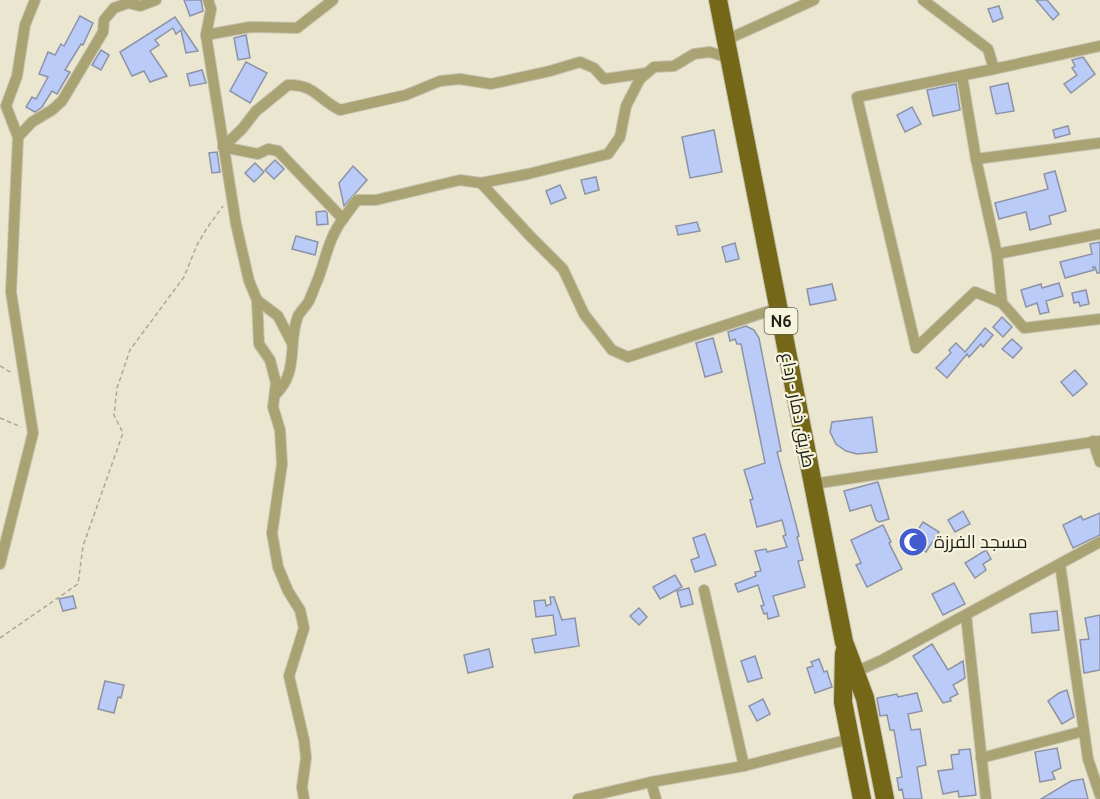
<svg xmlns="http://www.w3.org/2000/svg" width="1100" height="799" font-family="Ubuntu,Cairo,sans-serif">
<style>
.building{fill:#bacbf8;stroke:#8c93a7;stroke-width:1.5}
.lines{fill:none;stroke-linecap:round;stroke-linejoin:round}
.minor-casing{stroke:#c6c2af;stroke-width:12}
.primary-casing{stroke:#c6c2af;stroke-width:20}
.path{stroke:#aba896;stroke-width:1.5;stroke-dasharray:4.5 3;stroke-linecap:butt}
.minor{stroke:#a9a273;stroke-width:10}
.primary{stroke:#746818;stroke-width:18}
.labels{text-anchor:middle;stroke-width:4.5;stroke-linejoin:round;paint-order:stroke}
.shield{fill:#f7f4dd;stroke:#605f52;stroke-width:1.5}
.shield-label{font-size:16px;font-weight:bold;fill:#201f17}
.street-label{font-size:18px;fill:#201f17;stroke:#f7f4dd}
.poi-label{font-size:18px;fill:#201f17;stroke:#f7f4dd;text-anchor:start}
</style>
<rect width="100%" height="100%" fill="#eae6d0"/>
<g class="building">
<path d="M184 0H201L203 11 190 16Z"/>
<path d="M1036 0H1047L1059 14 1053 20Z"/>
<path d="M999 6 1003 18 993 22 988 9Z"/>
<path d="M80 16 93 23 83 45 81 44 65 70 70 72 57 94 52 91 42 107 35 112 26 107 32 97 36 99 48 77 39 74 48 52 55 55 61 44 64 46Z"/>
<path d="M175 17 198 51 186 53 181 30 176 34 173 28 155 40 159 45 150 51 167 76 150 82 144 71 132 76 120 52Z"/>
<path d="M246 35 250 58 238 60 234 38Z"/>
<path d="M101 50 109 55 101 70 92 65Z"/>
<path d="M1083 57 1095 74 1071 93 1064 84 1077 75 1072 68 1075 66 1072 60Z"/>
<path d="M246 62 267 73 250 103 230 91Z"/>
<path d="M202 70 206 83 190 86 187 74Z"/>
<path d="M1008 83 1014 111 996 114 990 87Z"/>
<path d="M956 84 960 110 933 116 927 90Z"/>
<path d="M912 107 921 124 905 132 897 115Z"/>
<path d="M1068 126 1070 134 1055 138 1053 130Z"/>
<path d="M714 130 722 172 690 178 682 137Z"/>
<path d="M217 152 220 172 212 173 209 153Z"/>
<path d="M275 160 284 169 274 179 265 170Z"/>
<path d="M255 163 264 172 254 182 245 173Z"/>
<path d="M353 166 367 180 344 206 339 183Z"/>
<path d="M1055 171 1066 211 1049 216 1051 224 1030 230 1026 212 999 219 995 203 1048 189 1044 174Z"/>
<path d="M596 177 599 190 585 194 581 180Z"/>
<path d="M560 185 566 198 551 204 546 191Z"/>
<path d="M325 211 327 213 328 224 317 225 316 212Z"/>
<path d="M697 222 700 231 678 235 676 226Z"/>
<path d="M296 236 318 242 315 255 292 249Z"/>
<path d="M1100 242V273H1097L1095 267H1093L1094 270 1065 278 1060 262 1092 254 1090 244Z"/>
<path d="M735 243 739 259 726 262 722 247Z"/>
<path d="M1059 283 1063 296 1046 301 1049 312 1040 314 1037 303 1026 307 1021 290 1041 284 1042 288Z"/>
<path d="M832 284 836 300 810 305 807 289Z"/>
<path d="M1086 290 1089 304 1080 306 1079 302 1074 303 1072 293Z"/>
<path d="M1002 317 1012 327 1003 337 993 327Z"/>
<path d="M746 326 754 330 759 338 781 451 777 452 799 536 797 537 803 560 798 561 805 587 773 596 779 616 768 619 767 613 764 614 761 606 764 605 758 585 738 592 735 584 756 576 755 572 761 571 755 551 766 549 767 552 787 547 783 536 786 535 782 520 757 527 750 500 753 499 744 470 765 463 741 344H737L735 339 730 341 728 332Z"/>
<path d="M985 328 993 335 983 347 981 344 969 357 967 354 947 378 936 368 951 353 949 350 956 343 965 352Z"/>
<path d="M713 338 722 372 705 377 696 343Z"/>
<path d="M1012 339 1022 348 1013 358 1002 349Z"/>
<path d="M1075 370 1087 384 1073 396 1061 382Z"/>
<path d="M872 417 877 452 857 454 846 451 836 444 830 432 832 422Z"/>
<path d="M878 482 889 519 879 522 876 520 871 505 850 511 844 491Z"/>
<path d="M963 511 970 524 955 532 948 520Z"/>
<path d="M1100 513V535L1073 548 1063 525 1081 516 1083 520Z"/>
<path d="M923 522 939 532 926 552 910 542Z"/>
<path d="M883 525 891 542 889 543 902 569 867 587 856 565 861 563 851 540Z"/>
<path d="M705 534 716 565 695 572 691 560 699 557 693 538Z"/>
<path d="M986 550 991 559 983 564 986 570 975 578 965 563Z"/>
<path d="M675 575 682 587 660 599 653 587Z"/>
<path d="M954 583 965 604 943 615 932 594Z"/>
<path d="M689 588 693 604 681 607 677 591Z"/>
<path d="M73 596 76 608 63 611 59 599Z"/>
<path d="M550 597H554L562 620 575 618 579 646 535 653 532 639 556 635 553 615 536 617 534 601 545 600 546 606 551 604Z"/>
<path d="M639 608 647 617 639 625 630 616Z"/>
<path d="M1057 611 1059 630 1032 633 1030 614Z"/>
<path d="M1100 615V670L1084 673 1080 640 1089 639 1085 618Z"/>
<path d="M932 644 948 670 963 661 965 678 953 685 958 694 950 698 951 701 943 703 913 656Z"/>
<path d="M489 649 493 667 468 673 464 655Z"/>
<path d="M755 656 762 678 748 682 741 661Z"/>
<path d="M819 659 824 672 827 671 832 687 815 693 807 668 813 666 811 662Z"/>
<path d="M105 681 124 685 121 698 118 697 114 713 98 709Z"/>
<path d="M1067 690 1074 717 1062 724 1048 701 1059 693Z"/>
<path d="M917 693 922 711 908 714 911 730 920 729 926 765 917 767 922 799H904L902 789 899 790 897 778 902 777 894 730H890L887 715 880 716 877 698 897 694 898 697Z"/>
<path d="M763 699 770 714 757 721 749 706Z"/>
<path d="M1057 748 1061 768 1052 772 1055 779 1040 782 1035 752Z"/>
<path d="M970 749 976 795 959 797 958 791 943 794 938 771 953 769 951 755 959 754V750Z"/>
<path d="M1083 779 1088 799H1041L1071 781Z"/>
</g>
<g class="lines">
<g class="minor-casing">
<g id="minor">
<path d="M208 0 211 9 206 35 236 224 249 281 257 300 259 344 270 360 276 383 273 407 280 430 282 464 272 533 278 567 288 591 300 610 304 628 289 676 304 740 306 758 302 787 304 799"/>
<path d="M206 35 250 27 297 28 333 0"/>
<path d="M726 40 814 0"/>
<path d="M994 69 1100 46"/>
<path d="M962 76 976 159 997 254 1002 303 1024 328 1100 319"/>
<path d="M18 137 32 122 52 110 62 101 103 32 104 20 114 8 128 3 140 6 156 0"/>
<path d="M223 147 258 154 268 149 278 151 343 219 357 200H376L460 180 481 183 531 237 563 269 584 314 612 350 628 357 778 308"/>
<path d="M223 147 242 129 256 111 288 85C314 84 319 100 340 110L406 95 440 81 460 79 491 84 550 71 580 62 594 68 604 79 647 73"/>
<path d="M976 159 1100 143"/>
<path d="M481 183 528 174 608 154 620 137 626 106 640 79 654 67 674 66 694 54 710 52 729 58"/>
<path d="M997 254 1100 234"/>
<path d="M257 300 278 316 292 343"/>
<path d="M916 348 857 97 994 69 988 49 923 0"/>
<path d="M916 348 975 292 1002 303"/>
<path d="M275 395C300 371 287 344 298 316 301 311 306 306 309 301 312 294 315 286 318 279 326 258 329 237 343 219"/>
<path d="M1093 441 1100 462"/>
<path d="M813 484 1100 441"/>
<path d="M0 564 33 433 11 292 18 137 6 106 17 76 25 25 35 0"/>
<path d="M1060 564 1088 759 1100 795"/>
<path d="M704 590 744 766"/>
<path d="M966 615 986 799"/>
<path d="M851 674 882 660 1100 542"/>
<path d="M981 758 1084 731"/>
<path d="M651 782 656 799"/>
<path d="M578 799 651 782 744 766 850 739"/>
</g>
</g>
<g class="primary-casing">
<g id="primary">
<path d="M718 0 844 642 865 698 885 799"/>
<path d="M844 653 843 702 862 799"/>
</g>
</g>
<g class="path">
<path d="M0 366 12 373"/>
<path d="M0 418 21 427"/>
<path d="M0 638 78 584 83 546 123 433 114 415 117 388 130 350 184 277 197 245 207 228 223 206"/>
</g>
<use href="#minor" class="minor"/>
<use href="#primary" class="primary"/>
</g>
<defs>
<g id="mosque-disc" transform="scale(1.5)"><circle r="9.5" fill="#425ccf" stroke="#f7f4dd"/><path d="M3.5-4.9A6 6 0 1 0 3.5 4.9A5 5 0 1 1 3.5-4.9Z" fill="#fff"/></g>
</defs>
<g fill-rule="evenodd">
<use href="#mosque-disc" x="913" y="542"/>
</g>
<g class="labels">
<rect class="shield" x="764.5" y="308" width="33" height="26" rx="4.5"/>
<g class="shield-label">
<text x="781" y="327">N6</text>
</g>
<g class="street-label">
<text transform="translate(798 410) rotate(79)" y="6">طريق ذمار - رداع</text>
</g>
<g class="poi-label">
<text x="934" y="548">مسجد الفرزة</text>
</g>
</g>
</svg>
